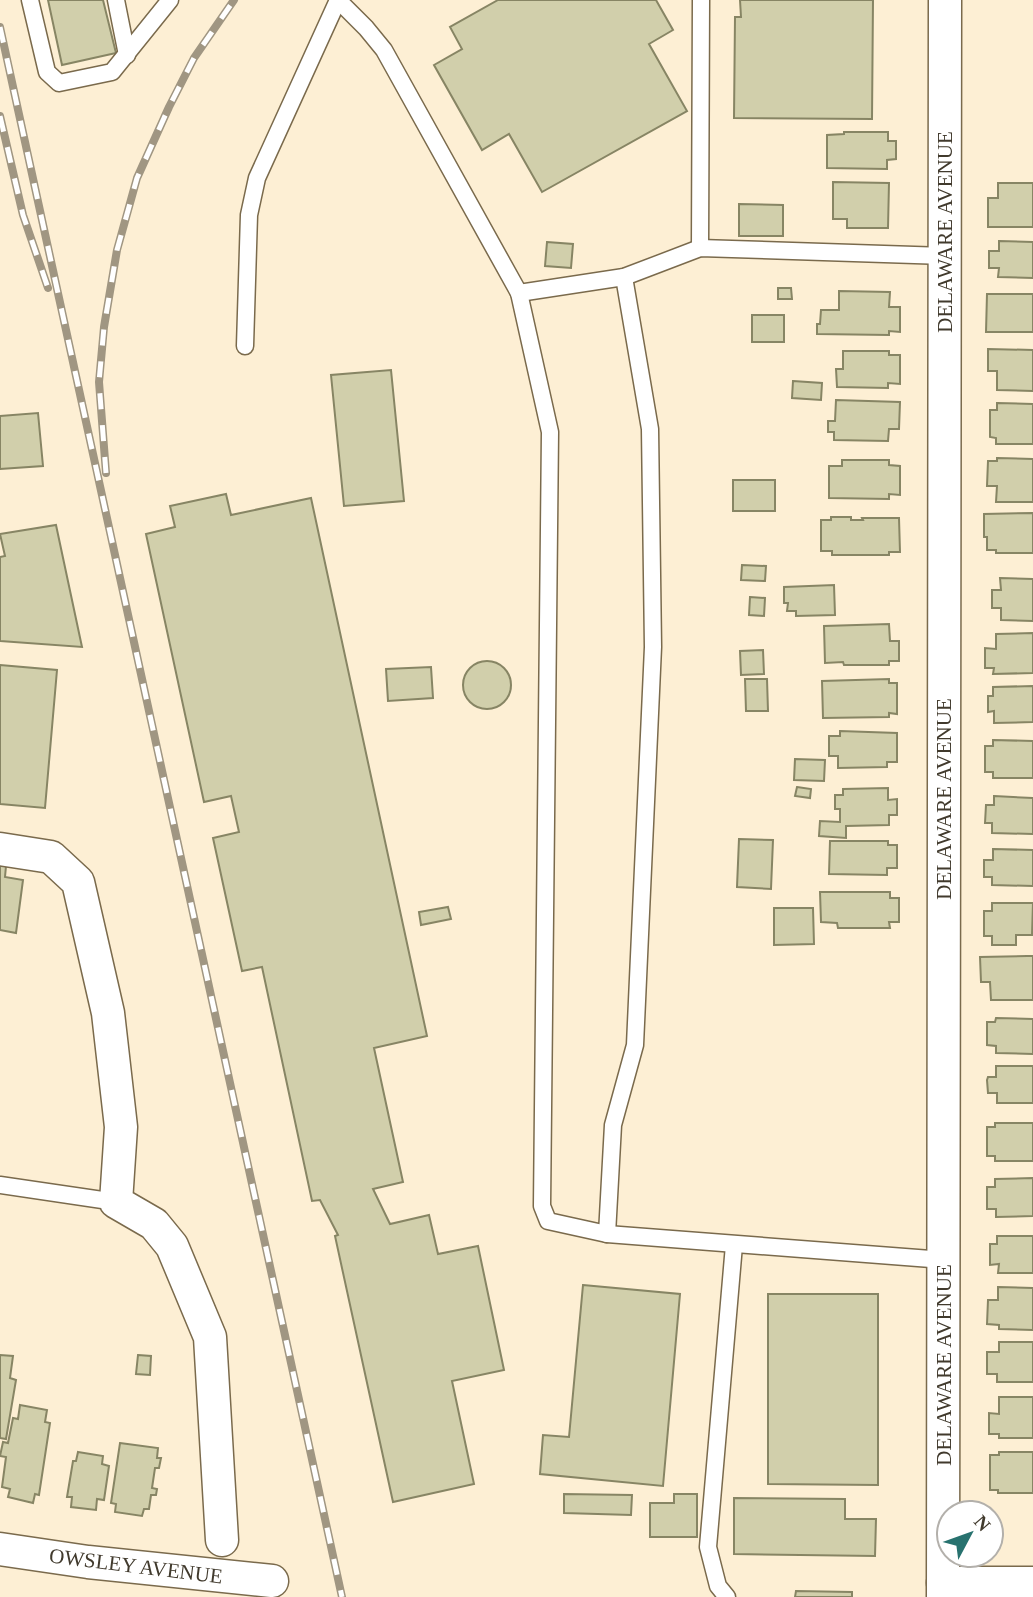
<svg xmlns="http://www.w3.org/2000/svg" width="1033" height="1597" font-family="'Times New Roman',serif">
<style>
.building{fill:#d1cfab;stroke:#878564;stroke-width:2}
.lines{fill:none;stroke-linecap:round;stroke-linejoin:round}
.lane-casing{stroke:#7a6a4c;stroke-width:19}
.street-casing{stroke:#7a6a4c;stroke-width:35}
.lane{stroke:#fff;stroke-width:16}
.street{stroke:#fff;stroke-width:32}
.rail-casing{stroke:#a09682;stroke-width:8}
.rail{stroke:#fff;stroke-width:5;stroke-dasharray:16;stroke-linecap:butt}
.labels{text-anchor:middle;stroke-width:5;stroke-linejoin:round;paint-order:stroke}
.street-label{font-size:21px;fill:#413a2d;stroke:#fff}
</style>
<rect width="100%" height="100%" fill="#fdefd4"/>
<g class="building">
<path d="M48 0H103L116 53 62 65Z"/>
<path d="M498 0H656L673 30 649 44 687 111 542 192 509 134 482 150 434 65 462 49 450 27Z"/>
<path d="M740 0H873L872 119 734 118 735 17H741Z"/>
<path d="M844 132H888V141H896V159L887 160V169L827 168V135L844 134Z"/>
<path d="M833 182 889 183 888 228H847V219H833Z"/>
<path d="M998 183H1033V227H988V198H998Z"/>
<path d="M739 204 783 205V236H739Z"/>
<path d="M999 241 1033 242V278L998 277 999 268H989V251H999Z"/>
<path d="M547 242 573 244 571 268 545 266Z"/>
<path d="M778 288H791L792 299H778Z"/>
<path d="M839 291 890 292 889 307H900V332L889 331V335L817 334V324H820L821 310H839Z"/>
<path d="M987 294H1033V332H986Z"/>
<rect x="752" y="315" width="32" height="27"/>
<path d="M988 349 1033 350V391L997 390V371H988Z"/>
<path d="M843 351H889V355H900V384L888 383V388L837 387 836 369H843Z"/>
<path d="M391 370 404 501 344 506 331 375Z"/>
<path d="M793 381 822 383 821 400 792 398Z"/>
<path d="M836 400 900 402 899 429H889L888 441 834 440V432H828V421H835Z"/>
<path d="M997 403 1033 404V444H996V438L990 437V410H997Z"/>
<path d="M38 413 43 466 0 469V416Z"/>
<path d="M997 458 1033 459V502H996L997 486H987L988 461H997Z"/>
<path d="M842 460H889V465L900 466V495L889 494V499L829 498V466H842Z"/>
<rect x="733" y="480" width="42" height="31"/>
<path d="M226 494 231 515 311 498 427 1036 374 1048 403 1182 373 1189 390 1224 429 1215 438 1254 478 1246 504 1370 452 1381 474 1484 393 1502 335 1236 338 1235 320 1200 312 1201 262 967 242 971 213 838 239 832 231 796 204 802 146 534 175 527 170 506Z"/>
<path d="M1033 513V553H996V550H987V537H984V514Z"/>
<path d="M831 517H851V520H863L862 518H899L900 552H889V555H832V551H821V520H831Z"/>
<path d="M56 525 82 647 0 641V557L5 556 0 534Z"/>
<path d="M742 565 766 566 765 581 741 580Z"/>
<path d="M1000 578 1033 579V621L1001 620V608H992V590H1001Z"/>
<path d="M834 585 835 615 796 616V611H787L788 603H784V587Z"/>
<path d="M750 597 765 598 764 616 749 615Z"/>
<path d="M889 624 890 641H899V661H889V665H844L843 662 825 663 824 626Z"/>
<path d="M1033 633V673L993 674 994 668H985V648L996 649V634Z"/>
<path d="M763 650 764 674 741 675 740 651Z"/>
<circle cx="487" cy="685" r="24"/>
<path d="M0 665 57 670 45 808 0 804Z"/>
<path d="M431 667 433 698 388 701 386 669Z"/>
<path d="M745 679H767L768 711H746Z"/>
<path d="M889 679V683H897V714L889 713V717L823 718 822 681Z"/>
<path d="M1033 686V722L994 723V711L988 712V696H993V687Z"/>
<path d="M840 731 897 733V762H887V767L838 768V756H829V736H840Z"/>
<path d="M993 740 1033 741V778H993V772H985V746H993Z"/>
<path d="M795 759 825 760 824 781 794 780Z"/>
<path d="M797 787 811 789 810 798 795 796Z"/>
<path d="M888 788V800L897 799V815H889V825L846 826V838L819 836 820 821 840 822V809H835V795H843V789Z"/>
<path d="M994 796 1033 798V834L992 833V823H985L986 805H994Z"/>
<path d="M739 839 773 840 771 889 737 887Z"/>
<path d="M830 841H888V845H897V868H887V875L829 874Z"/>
<path d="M993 849 1033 850V886L992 885V877H984V860H993Z"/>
<path d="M0 865 6 866 5 877 23 880 16 933 0 930Z"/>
<path d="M820 892H890V898H899V922H889L890 928H838L837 923 821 922Z"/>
<path d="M992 903H1033L1032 935H1016V945H992V936H984V911H992Z"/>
<path d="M448 907 451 919 421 925 419 912Z"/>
<path d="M774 908H813L814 944 774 945Z"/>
<path d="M1027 956H1033V1000H991L990 982H981L980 957Z"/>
<path d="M996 1018 1033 1019V1054L996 1053V1046L987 1045V1022H995Z"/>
<path d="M996 1066H1033V1103H997V1093H988L987 1080 988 1077H996Z"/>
<path d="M995 1123H1033V1161H995V1156H987V1127H995Z"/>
<path d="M1033 1178V1216L996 1217V1209H987V1187H995V1179Z"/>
<path d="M997 1236H1033V1273H998L999 1264 990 1265V1244H997Z"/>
<path d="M583 1285 680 1294 663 1486 540 1474 543 1435 569 1437Z"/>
<path d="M998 1287 1033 1288V1330L999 1329V1325L987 1324 988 1300H998Z"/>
<path d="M768 1294H878V1485L768 1484Z"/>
<path d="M999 1342H1033V1382H997V1374H987V1352H999Z"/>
<path d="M0 1355 13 1356 10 1378 16 1380 6 1439 0 1438Z"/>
<path d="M138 1355 151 1356 150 1375 136 1374Z"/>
<path d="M999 1397H1033V1438H999V1434H989V1413L999 1414Z"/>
<path d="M20 1405 47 1410 45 1422 50 1423 39 1495 35 1494 33 1503 8 1497 10 1489 2 1487 6 1457 0 1456 3 1442 8 1443 13 1418 18 1419Z"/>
<path d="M120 1443 158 1448 157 1458H161L159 1468H155L152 1488 157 1489 156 1495H151L149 1509H144L142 1516 115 1512 116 1504 111 1503Z"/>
<path d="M78 1452 103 1456 102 1464 109 1466 104 1500 97 1499 96 1510 71 1507 72 1497H67L73 1461H76Z"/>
<path d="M999 1452H1033V1493H998V1490H990V1455H999Z"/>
<path d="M564 1494 632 1495 631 1515 564 1513Z"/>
<path d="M674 1494H697V1537H650V1503H674Z"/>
<path d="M734 1498 845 1499V1519H876L875 1556 734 1554Z"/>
<path d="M796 1591 852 1592V1597H795Z"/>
</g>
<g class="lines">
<g class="lane-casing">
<g id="lane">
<path d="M30 0 47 72 59 83 112 72 170 0"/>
<path d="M116 0 127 55"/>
<path d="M338 0 366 28 384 50 519 293"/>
<path d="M700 248 701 0"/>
<path d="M245 346 249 215 257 178 338 0"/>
<path d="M0 1185 116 1202"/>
<path d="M607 1234 613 1125 635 1045 653 647 650 429 624 277"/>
<path d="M944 1260 607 1234 548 1221 542 1206 550 432 519 293 624 277 700 248 945 256"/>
<path d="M727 1597 718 1586 708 1547 734 1245"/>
</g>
</g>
<g class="street-casing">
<g id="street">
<path d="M0 849 51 857 78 882 108 1013 121 1127 116 1202 154 1224 172 1246 210 1337 222 1540"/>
<path d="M0 1549 88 1562 272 1581"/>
<path d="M943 1583H1033"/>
<path d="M943 1597 945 0"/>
</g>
</g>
<use href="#lane" class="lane"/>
<use href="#street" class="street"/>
<g class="rail-casing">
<g id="rail">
<path d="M0 27 342 1597"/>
<path d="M0 116 23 215 48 288"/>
<path d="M106 473 99 382 104 327 117 250 137 178 169 107 194 58 234 0"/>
</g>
</g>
<use href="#rail" class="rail"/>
</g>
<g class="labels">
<g class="street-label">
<text transform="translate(945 232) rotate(-90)" y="7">DELAWARE AVENUE</text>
<text transform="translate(944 799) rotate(-90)" y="7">DELAWARE AVENUE</text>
<text transform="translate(944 1365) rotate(-90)" y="7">DELAWARE AVENUE</text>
<text transform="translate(136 1566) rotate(7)" y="7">OWSLEY AVENUE</text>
</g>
</g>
<g transform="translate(970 1534) rotate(49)"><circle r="33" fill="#ffffff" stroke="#b3b0ab" stroke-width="2"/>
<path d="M0-5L12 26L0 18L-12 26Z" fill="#28726f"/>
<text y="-10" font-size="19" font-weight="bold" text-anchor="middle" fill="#413a2d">N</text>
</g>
</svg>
